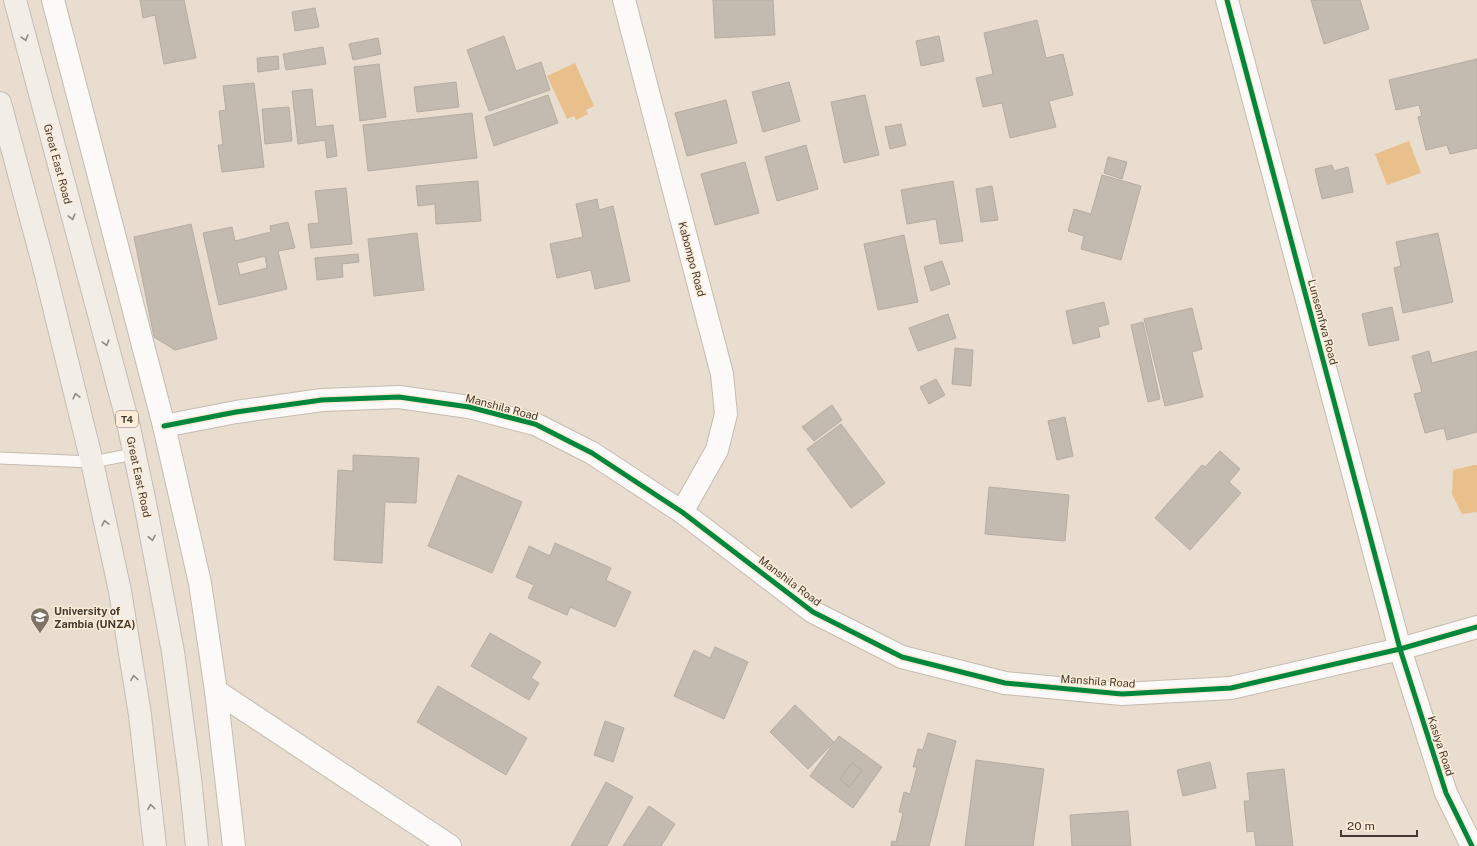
<svg xmlns="http://www.w3.org/2000/svg" width="1477" height="846" font-family="'Public Sans',sans-serif">
<style>
.water{fill:#e9c08c}
.building{fill:#c4bbb0;stroke:#b5ada1;fill-rule:evenodd}
.lines{fill:none;stroke-linecap:round;stroke-linejoin:round}
.lane-casing{stroke:#c5bcb1;stroke-width:13}
.street-casing{stroke:#c5bcb1;stroke-width:24}
.primary-casing{stroke:#c3bdb5;stroke-width:24}
.lane{stroke:#fcfaf8;stroke-width:11}
.street{stroke:#fcfaf8;stroke-width:22}
.primary{stroke:#f3ede7;stroke-width:22}
.cycleway-casing{stroke:#fdecd7;stroke-width:8}
.cycleway{stroke:#00873e;stroke-width:5}
.oneway{stroke:#928b83}
.labels{text-anchor:middle;stroke-width:3;stroke-linejoin:round;paint-order:stroke}
.shield{fill:#fdecd7;stroke:#7b7063;stroke-width:1}
.shield-label{font-size:10px;font-weight:bold;fill:#433b31}
.street-label{font-size:11px;fill:#433b31;stroke:#fdecd7}
.poi-label{font-size:11px;font-weight:bold;fill:#433b31;stroke:#fdecd7;text-anchor:start}
</style>
<rect width="100%" height="100%" fill="#e8ddce"/>
<g class="water">
<path d="M575 63 594 106 586 110 588 114 576 120 574 116 567 119 547 76Z"/>
<path d="M1409 141 1421 173 1387 185 1375 154Z"/>
<path d="M1474 465H1477V512L1462 514 1452 494 1453 470Z"/>
</g>
<g class="building">
<path d="M140 0H184L196 58 164 64 155 15 143 18Z"/>
<path d="M713 0H773L775 35 715 38Z"/>
<path d="M1311 0H1360L1369 29 1324 44Z"/>
<path d="M315 8 319 27 295 31 292 12Z"/>
<path d="M1037 20 1046 58 1063 54 1073 95 1049 101 1056 127 1010 138 1002 103 983 107 976 78 993 74 984 33Z"/>
<path d="M504 36 516 71 541 62 550 90 489 111 467 50Z"/>
<path d="M939 36 944 61 921 66 916 41Z"/>
<path d="M378 38 381 54 353 60 349 44Z"/>
<path d="M323 47 326 64 286 70 283 54Z"/>
<path d="M278 56 279 69 258 72 257 58Z"/>
<path d="M1477 59V148L1450 154 1447 145 1426 150 1418 117 1422 116 1419 105 1396 110 1389 80Z"/>
<path d="M379 64 386 117 360 121 354 67Z"/>
<path d="M456 82 459 107 417 112 414 87Z"/>
<path d="M789 82 800 121 763 132 752 92Z"/>
<path d="M254 83 264 167 222 172 218 145H223L219 111 226 110 223 86Z"/>
<path d="M312 89 316 127 333 125 337 156 327 158 325 140 298 144 292 91Z"/>
<path d="M548 95 558 123 494 146 485 117Z"/>
<path d="M865 95 879 155 844 163 831 102Z"/>
<path d="M726 100 737 143 687 156 675 113Z"/>
<path d="M289 107 292 141 265 144 262 109Z"/>
<path d="M472 113 477 158 368 171 363 125Z"/>
<path d="M901 124 906 145 890 149 885 127Z"/>
<path d="M806 145 818 189 777 201 765 157Z"/>
<path d="M1108 157 1127 162 1122 179 1104 173Z"/>
<path d="M745 162 759 213 715 225 701 174Z"/>
<path d="M1332 165 1334 171 1348 167 1353 192 1322 199 1315 169Z"/>
<path d="M1102 175 1141 186 1121 260 1081 249 1084 236 1068 231 1074 209 1091 214Z"/>
<path d="M478 181 481 221 436 224 435 204 418 206 416 186Z"/>
<path d="M953 181 963 241 940 244 936 219 907 224 901 190Z"/>
<path d="M992 186 998 220 981 222 976 189Z"/>
<path d="M346 188 352 244 311 248 308 224 319 223 315 191Z"/>
<path d="M597 199 599 210 613 206 630 281 595 289 591 270 557 278 550 244 583 237 576 204Z"/>
<path d="M288 222 295 248 278 251 287 289 219 305 203 233 232 227 235 241 271 232 270 226ZM265 256 267 268 240 275 237 263Z"/>
<path d="M191 224 217 339 175 350 154 337 134 237Z"/>
<path d="M417 233 424 290 374 296 368 239Z"/>
<path d="M1438 233 1453 302 1403 313 1394 268 1401 266 1396 242Z"/>
<path d="M904 235 918 302 878 310 864 244Z"/>
<path d="M358 254 359 262 342 264 343 277 317 280 315 258Z"/>
<path d="M942 261 950 284 931 291 924 267Z"/>
<path d="M1104 302 1109 324 1098 327 1100 337 1073 344 1066 311Z"/>
<path d="M1392 307 1399 340 1369 346 1362 314Z"/>
<path d="M1192 308 1202 349 1192 352 1203 397 1165 406 1144 319Z"/>
<path d="M948 314 956 338 918 351 909 328Z"/>
<path d="M1143 322 1160 399 1148 402 1131 325Z"/>
<path d="M955 348 973 350 971 386 952 384Z"/>
<path d="M1429 351 1432 363 1477 351V432L1447 440 1444 428 1425 433 1414 394 1422 392 1412 356Z"/>
<path d="M936 379 945 395 929 404 920 387Z"/>
<path d="M832 405 842 420 814 441 802 427Z"/>
<path d="M1065 417 1073 456 1057 460 1048 421Z"/>
<path d="M841 424 885 483 851 508 807 449Z"/>
<path d="M1220 451 1240 469 1229 482 1241 493 1190 550 1155 518 1202 465 1205 467Z"/>
<path d="M353 455 419 458 416 503 385 502 382 563 334 560 338 470 353 471Z"/>
<path d="M458 475 522 502 492 573 428 546Z"/>
<path d="M989 487 1069 495 1065 541 985 534Z"/>
<path d="M555 543 611 568 606 580 631 592 615 627 570 607 567 615 528 598 534 585 516 577 529 546 550 556Z"/>
<path d="M490 633 541 662 531 678 539 683 529 700 471 666Z"/>
<path d="M715 647 748 662 724 719 674 696 694 650 710 658Z"/>
<path d="M438 686 527 738 506 775 417 722Z"/>
<path d="M795 705 834 742 808 769 770 732Z"/>
<path d="M605 721 624 728 613 762 594 755Z"/>
<path d="M928 733 956 741 929 846H891L892 841 896 842 903 813 899 812 904 792 910 794 917 767H913L918 749 923 750Z"/>
<path d="M839 736 882 767 853 808 810 776ZM852 763 862 770 849 787 840 779Z"/>
<path d="M976 760 1044 769 1033 846H965Z"/>
<path d="M1210 762 1216 788 1183 796 1177 770Z"/>
<path d="M852 763 862 770 849 787 840 779Z"/>
<path d="M1284 769 1293 846H1256L1254 831 1247 832 1244 801H1250L1247 773Z"/>
<path d="M606 782 633 797 607 846H571Z"/>
<path d="M649 806 675 824 661 846H623Z"/>
<path d="M1128 811 1131 846H1072L1070 815Z"/>
</g>
<g class="lines">
<g class="lane-casing">
<path id="lane" d="M0 458 92 462 134 454"/>
</g>
<g class="street-casing">
<g id="street">
<path d="M53 0 164 426 200 583 216 691 234 846"/>
<path d="M624 0 722 374 726 414 717 450 682 512"/>
<path d="M1227 0 1400 649 1446 793 1472 846"/>
<path d="M164 426 236 412 322 400 399 397 469 407 535 424 592 453 682 512 813 612 902 657 1005 683 1122 694 1231 688 1400 649 1477 627"/>
<path d="M216 691 450 846"/>
</g>
</g>
<g class="primary-casing">
<g id="primary">
<path d="M15 0 128 423 145 503 173 652 190 778 197 846"/>
<path d="M0 103 43 263 92 462 120 591 140 715 155 846"/>
</g>
</g>
<use href="#lane" class="lane"/>
<use href="#street" class="street"/>
<use href="#primary" class="primary"/>
<g class="cycleway-casing">
<g id="cycleway">
<path d="M1227 0 1400 649 1446 793 1472 846"/>
<path d="M164 426 236 412 322 400 399 397 469 407 535 424 592 453 682 512 813 612 902 657 1005 683 1122 694 1231 688 1400 649 1477 627"/>
</g>
</g>
<use href="#cycleway" class="cycleway"/>
</g>
<defs><path id="oneway-chevron" d="M-2-3.5L2.5 0L-2 3.5" fill="none" stroke-width="1.6" stroke-linecap="round" stroke-linejoin="round"/></defs>
<g class="oneway">
<use href="#oneway-chevron" transform="translate(25 38) rotate(74)"/>
<use href="#oneway-chevron" transform="translate(72 217) rotate(75)"/>
<use href="#oneway-chevron" transform="translate(106 343) rotate(75)"/>
<use href="#oneway-chevron" transform="translate(76 396) rotate(-104)"/>
<use href="#oneway-chevron" transform="translate(105 523) rotate(-102)"/>
<use href="#oneway-chevron" transform="translate(152 538) rotate(79)"/>
<use href="#oneway-chevron" transform="translate(134 678) rotate(-99)"/>
<use href="#oneway-chevron" transform="translate(151 807) rotate(-97)"/>
</g>
<defs>
<g id="university-pin" transform="scale(1)"><path d="M0 17L-7.5 6A9.5 9.5 0 1 1 7.5 6Z" fill="#7d7468" stroke="#fdecd7"/><path d="M0-5L7-2L0 1L-7-2ZM-4 1L0 2.5L4 1V4Q0 6-4 4Z" fill="#fff"/></g>
</defs>
<g fill-rule="evenodd">
<use href="#university-pin" x="40" y="617"/>
</g>
<g class="labels">
<rect class="shield" x="116" y="411" width="22" height="16" rx="3"/>
<g class="shield-label">
<text x="127" y="423">T4</text>
</g>
<g class="street-label">
<text transform="translate(58 164) rotate(75)" y="4">Great East Road</text>
<text transform="translate(692 259) rotate(75)" y="4">Kabompo Road</text>
<text transform="translate(1323 322) rotate(75)" y="4">Lunsemfwa Road</text>
<text transform="translate(502 407) rotate(15)" y="4">Manshila Road</text>
<text transform="translate(139 477) rotate(78)" y="4">Great East Road</text>
<text transform="translate(790 581) rotate(37)" y="4">Manshila Road</text>
<text transform="translate(1098 681) rotate(4)" y="4">Manshila Road</text>
<text transform="translate(1441 746) rotate(72)" y="4">Kasiya Road</text>
</g>
<g class="poi-label">
<text x="54" y="615">University of<tspan x="54" dy="13">Zambia (UNZA)</tspan></text>
</g>
</g>
<path d="M1341 830v6h76v-6" fill="none" stroke="#433b31" stroke-width="2"/>
<text x="1347" y="830" font-size="12" fill="#433b31" stroke="#fdecd7" stroke-width="3" paint-order="stroke">20 m</text>
</svg>
